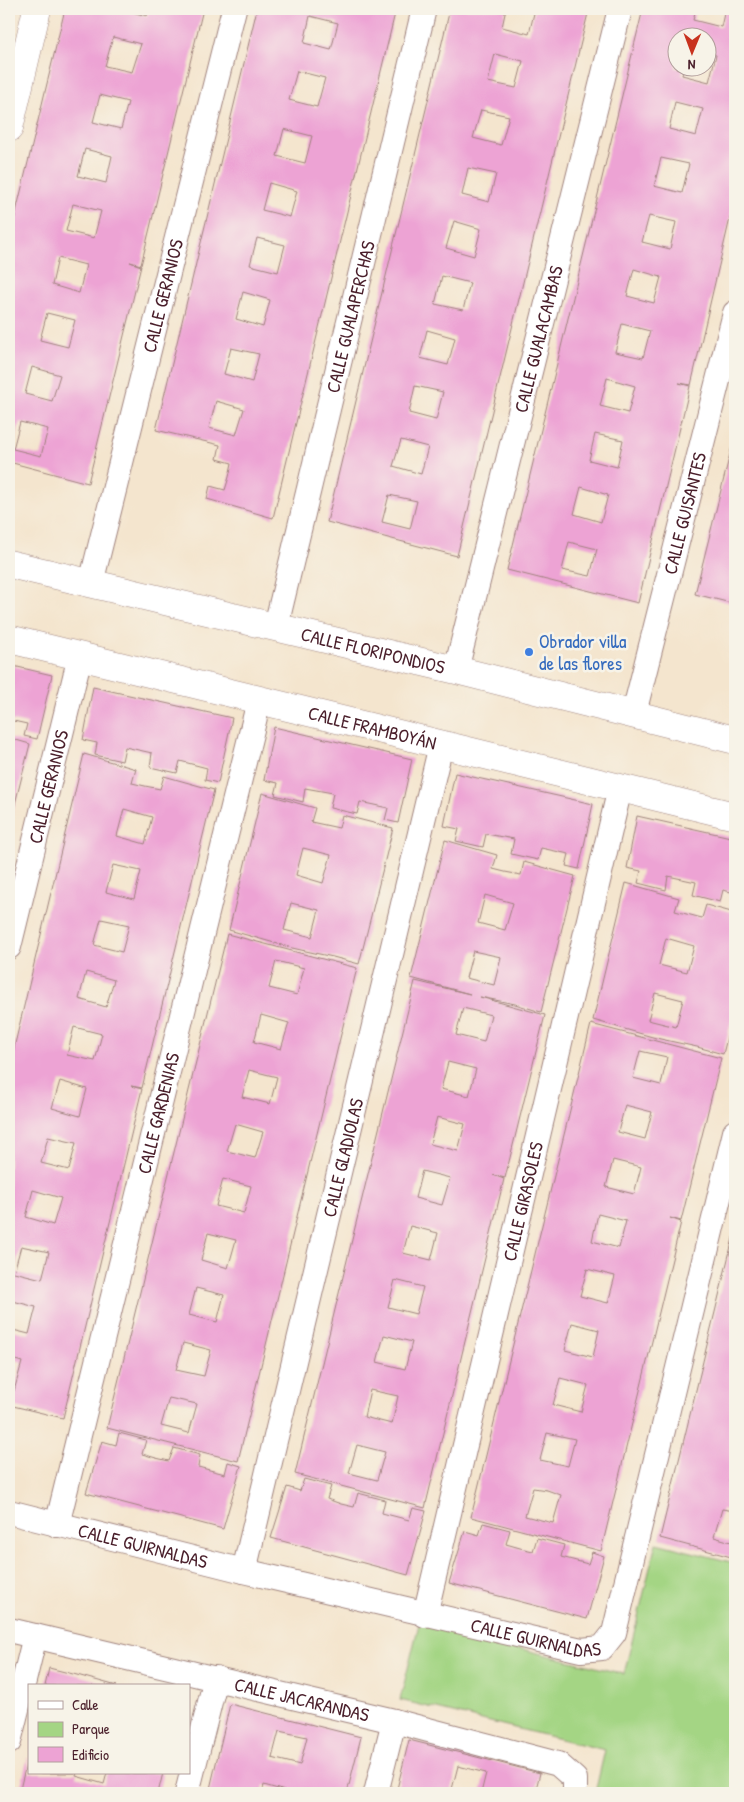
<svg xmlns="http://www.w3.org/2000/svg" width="744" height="1802" font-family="'Patrick Hand',sans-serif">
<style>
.green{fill:#a4d584;stroke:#777a58}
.building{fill:#eda3d4;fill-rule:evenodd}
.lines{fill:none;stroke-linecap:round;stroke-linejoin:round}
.minor-casing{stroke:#9f827c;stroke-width:26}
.tertiary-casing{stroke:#9f827c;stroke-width:29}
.minor{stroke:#fff;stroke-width:24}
.tertiary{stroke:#fff;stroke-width:28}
.shop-dot{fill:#3f7fe0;stroke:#f7f3e8;stroke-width:2}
.labels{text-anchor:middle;stroke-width:5;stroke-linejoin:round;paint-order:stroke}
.street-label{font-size:19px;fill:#4a1f2b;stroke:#f7f3e8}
.shop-label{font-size:19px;fill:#366cbe;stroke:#f7f3e8;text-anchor:start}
</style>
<rect width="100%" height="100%" fill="#f7f3e8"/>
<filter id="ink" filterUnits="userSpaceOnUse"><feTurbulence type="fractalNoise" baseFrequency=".02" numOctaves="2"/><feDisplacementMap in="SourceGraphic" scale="10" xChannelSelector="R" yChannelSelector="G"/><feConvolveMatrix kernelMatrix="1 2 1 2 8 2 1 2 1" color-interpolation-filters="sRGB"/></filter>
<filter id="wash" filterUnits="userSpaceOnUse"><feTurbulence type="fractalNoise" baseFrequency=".0096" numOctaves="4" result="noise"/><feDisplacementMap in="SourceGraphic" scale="20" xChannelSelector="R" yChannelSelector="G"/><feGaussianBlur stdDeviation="1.12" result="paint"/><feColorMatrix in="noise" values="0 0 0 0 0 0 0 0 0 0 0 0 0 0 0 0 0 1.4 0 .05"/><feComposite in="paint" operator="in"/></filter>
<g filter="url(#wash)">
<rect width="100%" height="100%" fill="#f4e5ce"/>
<path class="green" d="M656 1543 735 1563V1793H595L605 1750 400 1700 419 1624 624 1674Z"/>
<g id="blocks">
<g class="building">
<path d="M65 9H120L147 16 149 9H203L141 265 130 262 141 266 88 483 9 462V241ZM113 37 141 44 132 72 105 66ZM100 95 128 102 121 129 93 122ZM85 149 112 156 106 183 78 176ZM73 204 101 211 94 238 66 231ZM58 258 86 265 79 293 52 285ZM47 313 75 320 68 347 40 340ZM32 367 60 375 52 401 25 394ZM20 422 48 429 41 456 13 449Z"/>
<path d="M257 9H396L273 518 207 499 210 486 225 490 229 477 232 463 217 459 220 445 156 430ZM310 16 338 23 331 50 304 43ZM297 71 325 78 317 107 289 100ZM284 129 312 136 305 163 277 156ZM269 183 297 191 290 217 262 210ZM257 238 285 245 278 272 250 265ZM243 292 270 300 263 327 236 319ZM231 348 259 354 252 382 224 374ZM216 401 244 409 236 435 209 428Z"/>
<path d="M450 9H506L502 27 529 34 535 9H589L457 556 327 522ZM495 54 523 61 516 88 488 82ZM481 110 509 116 501 145 473 138ZM468 168 496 174 489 202 462 195ZM454 221 481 229 474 256 446 248ZM442 276 470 283 463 310 435 304ZM427 330 455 338 448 365 420 358ZM415 386 443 392 436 420 409 413ZM401 440 428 447 421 474 393 466ZM389 495 417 501 410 529 382 522Z"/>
<path d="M643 9H696L693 20 721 27 725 9H735V197L691 385 679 383 690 386 638 603 507 570ZM676 38H706V52L716 55 709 82 682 75 684 68H676ZM675 102 703 109 696 136 669 129ZM661 158 689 164 682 193 654 186ZM649 216 676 222 670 249 642 242ZM634 269 661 277 654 303 627 296ZM622 324 650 331 643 358 615 352ZM607 378 635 386 628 413 600 406ZM595 434 623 440 617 467 589 460ZM581 487 608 495 601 522 574 514ZM569 542 597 549 590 576 562 570Z"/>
<path d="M735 434V604L695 594Z"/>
<path d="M9 665 52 675 37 739 24 736 27 724 9 720Z"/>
<path d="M93 687 232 718 218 783 205 780 207 768 180 761 177 773 150 767 152 753 125 747 122 761 95 755 97 743 83 740Z"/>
<path d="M274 727 412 759 398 823 385 820 388 808 360 802 357 814 330 808 333 793 305 788 303 802 275 795 278 783 264 780Z"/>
<path d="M9 738 30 744 9 828Z"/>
<path d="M84 754 136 769 132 783 145 786 160 789 164 776 214 790 142 1088 131 1086 142 1089 63 1418 9 1405V1389L14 1391 22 1362 9 1358V1329L29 1334 36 1307 9 1300V1069ZM124 809 152 817 145 844 117 836ZM113 865 141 871 134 899 106 892ZM101 919 129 925 122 952 94 945ZM86 972 114 980 106 1007 79 999ZM74 1027 102 1034 95 1061 67 1055ZM60 1081 87 1089 80 1116 52 1108ZM48 1137 76 1143 69 1170 41 1163ZM33 1190 61 1198 53 1225 26 1217ZM21 1246 49 1252 42 1279 14 1272Z"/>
<path d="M455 773 593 804 579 869 566 866 569 854 541 848 538 860 511 854 514 839 486 834 483 847 456 841 459 829 444 826Z"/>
<path d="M262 793 315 808 311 822 339 828 342 815 393 828 359 964 333 957 292 948 229 930ZM303 848 331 855 323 883 296 875ZM291 903 319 910 312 937 284 930Z"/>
<path d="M637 816 735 838V893L723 890 720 902 693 895 696 882 668 876 666 890 638 883 641 871 627 868Z"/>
<path d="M445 840 497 855 493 869 505 872 521 875 524 862 575 876 541 1012 515 1004 480 997 545 1015 505 1178 493 1175 504 1179 425 1508 295 1474 415 981 470 994 411 978ZM485 895 513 903 505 930 478 923ZM473 951 501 957 494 985 466 978ZM463 1008 491 1015 484 1042 456 1035ZM448 1062 476 1069 469 1096 441 1089ZM437 1117 465 1124 458 1151 430 1144ZM422 1171 450 1178 442 1205 415 1198ZM410 1226 438 1233 431 1260 403 1253ZM395 1280 423 1287 416 1314 388 1307ZM384 1335 412 1342 405 1369 377 1362ZM370 1390 398 1396 392 1424 364 1417ZM357 1445 385 1452 377 1480 349 1473Z"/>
<path d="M626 883 679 898 675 911 702 918 706 905 735 913V1006L723 1054 697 1047 656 1038 593 1020ZM666 938 694 946 687 972 659 965ZM655 993 683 1000 676 1027 648 1020Z"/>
<path d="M227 934 357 968 238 1461 107 1428ZM276 961 304 968 297 995 269 988ZM261 1015 289 1023 281 1049 254 1042ZM249 1070 277 1077 270 1104 242 1097ZM235 1124 263 1132 255 1158 227 1151ZM223 1179 251 1186 244 1213 216 1206ZM208 1233 236 1240 228 1268 201 1260ZM196 1288 224 1295 217 1322 189 1315ZM183 1343 211 1350 204 1376 176 1370ZM169 1398 197 1404 189 1433 161 1426Z"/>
<path d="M591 1024 721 1058 681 1221 670 1218 681 1222 601 1551 471 1517ZM640 1051 667 1057 661 1085 633 1078ZM625 1105 652 1112 645 1139 618 1132ZM613 1160 641 1167 634 1194 606 1187ZM598 1214 626 1221 619 1248 592 1241ZM587 1269 615 1276 608 1303 580 1296ZM572 1323 599 1330 593 1357 565 1350ZM560 1378 588 1385 581 1412 553 1405ZM547 1433 575 1439 568 1466 540 1460ZM533 1488 547 1490 561 1495 553 1523 525 1516Z"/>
<path d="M735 1230V1455L729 1481 735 1482V1511L722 1509 714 1537 735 1543V1558L660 1538Z"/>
<path d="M119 1433 146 1440 142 1454 156 1458 169 1461 174 1448 200 1455 198 1467 225 1474 228 1462 241 1466 223 1529 86 1493 102 1441 116 1445Z"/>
<path d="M304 1479 331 1486 327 1499 341 1504 354 1507 358 1493 385 1500 382 1513 409 1520 413 1508 426 1511 408 1575 271 1538 287 1487 300 1491Z"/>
<path d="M483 1523 510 1530 506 1544 520 1548 533 1551 537 1538 564 1545 561 1557 588 1564 592 1552 604 1556 587 1619 449 1583 465 1531 479 1535Z"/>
<path d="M49 1668 77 1675 117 1686H45Z"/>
<path d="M230 1704 361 1737 347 1793H292L264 1785 262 1793H209ZM279 1731 307 1737 300 1765 272 1758Z"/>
<path d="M409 1740 540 1773 535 1793H481L486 1773 458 1766 451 1793H396Z"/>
<path d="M28 1757 29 1773H77L76 1776 104 1784 107 1773H163L158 1793H19Z"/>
</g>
</g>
</g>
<g filter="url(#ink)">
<use href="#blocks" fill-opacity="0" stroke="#9f827c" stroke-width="1"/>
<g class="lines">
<g class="minor-casing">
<g id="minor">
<path id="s1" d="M91 583 234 9"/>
<path id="s2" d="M276 626 424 9"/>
<path id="s3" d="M456 670 620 9"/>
<path id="s4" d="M634 713 735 313"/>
<path id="s5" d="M9 947 80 656"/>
<path id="s6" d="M9 1512 244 1571 581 1650 602 1648 614 1633 735 1132"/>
<path id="s7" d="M57 1525 259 701"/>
<path id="s8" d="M244 1571 441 745"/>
<path id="s9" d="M425 1615 620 788"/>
<path id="s10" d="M9 1630 394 1721 558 1764 575 1779V1793"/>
<path d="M9 1742 35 1636"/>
<path d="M187 1793 216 1678"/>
<path d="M376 1793 394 1721"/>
</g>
</g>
<g class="tertiary-casing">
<g id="tertiary">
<path d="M9 128 37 9"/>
<path id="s11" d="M9 564 456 670 735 740"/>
<path id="s12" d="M9 639 735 816"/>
</g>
</g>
<use href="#minor" class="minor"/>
<use href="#tertiary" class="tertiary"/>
</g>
</g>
<circle class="shop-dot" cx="529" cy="652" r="5"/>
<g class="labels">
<g class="street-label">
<text dy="7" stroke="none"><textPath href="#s1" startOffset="296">CALLE GERANIOS</textPath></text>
<text dy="7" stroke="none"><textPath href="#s2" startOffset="318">CALLE GUALAPERCHAS</textPath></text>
<text dy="7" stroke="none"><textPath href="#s3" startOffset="341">CALLE GUALACAMBAS</textPath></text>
<text dy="7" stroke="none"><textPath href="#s4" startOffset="206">CALLE GUISANTES</textPath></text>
<text dy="7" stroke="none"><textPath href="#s11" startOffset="374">CALLE FLORIPONDIOS</textPath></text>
<text dy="7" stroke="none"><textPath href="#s12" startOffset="374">CALLE FRAMBOYÁN</textPath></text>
<text dy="7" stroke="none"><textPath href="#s5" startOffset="165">CALLE GERANIOS</textPath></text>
<text dy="7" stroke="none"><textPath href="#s7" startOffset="424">CALLE GARDENIAS</textPath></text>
<text dy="7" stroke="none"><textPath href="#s8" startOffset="425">CALLE GLADIOLAS</textPath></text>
<text dy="7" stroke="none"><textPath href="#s9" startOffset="425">CALLE GIRASOLES</textPath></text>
<text dy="7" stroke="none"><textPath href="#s6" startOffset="138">CALLE GUIRNALDAS</textPath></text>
<text dy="7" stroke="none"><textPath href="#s6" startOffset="542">CALLE GUIRNALDAS</textPath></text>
<text dy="7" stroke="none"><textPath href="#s10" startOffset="301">CALLE JACARANDAS</textPath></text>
</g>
<g class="shop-label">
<text x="539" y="648">Obrador villa<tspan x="539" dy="22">de las flores</tspan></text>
</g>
</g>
<rect width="744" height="1802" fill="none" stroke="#f7f3e8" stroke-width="30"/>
<rect x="28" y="1684" width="162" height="90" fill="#f7f3e8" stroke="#b29e9c"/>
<rect x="38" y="1701" width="25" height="8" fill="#ffffff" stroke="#b29e9c"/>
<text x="72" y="1710" font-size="15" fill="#4a1f2b">Calle</text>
<rect x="38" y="1722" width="25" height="15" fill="#a4d584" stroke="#b29e9c"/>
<text x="72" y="1734" font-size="15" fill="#4a1f2b">Parque</text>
<rect x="38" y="1747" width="25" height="15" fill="#eda3d4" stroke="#b29e9c"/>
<text x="72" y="1760" font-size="15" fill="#4a1f2b">Edificio</text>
<g transform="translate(692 52) rotate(181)"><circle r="24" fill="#f7f3e8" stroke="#b29e9c"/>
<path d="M0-4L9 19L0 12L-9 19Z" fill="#c8321e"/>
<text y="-8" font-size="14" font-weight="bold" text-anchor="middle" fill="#4a1f2b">N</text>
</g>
</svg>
